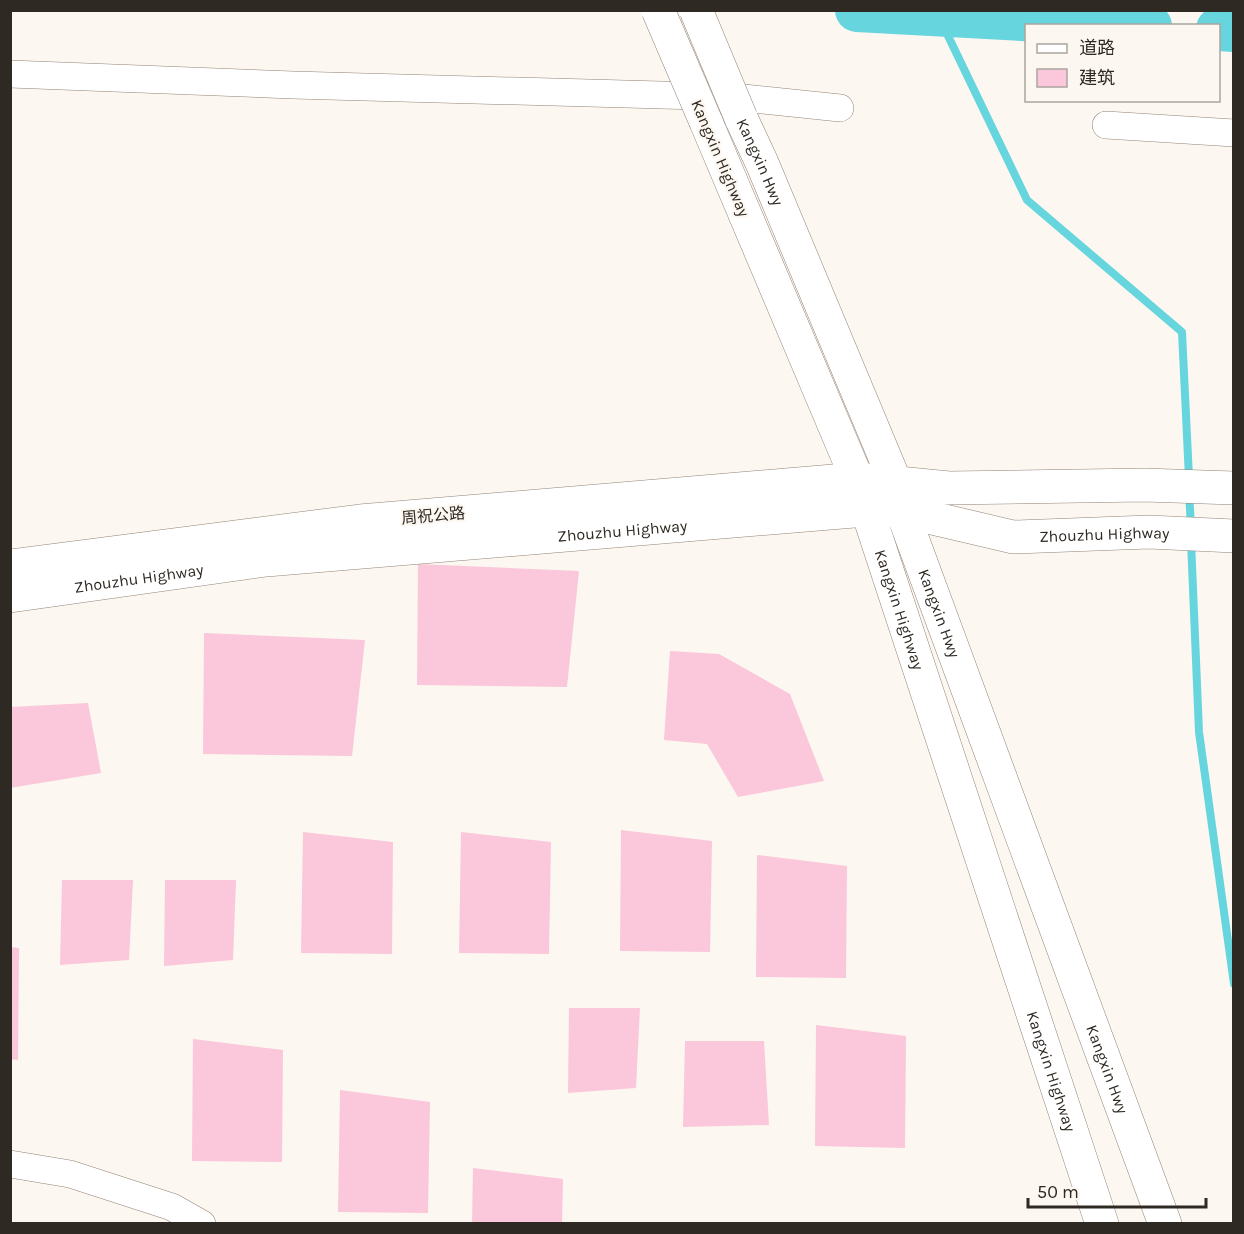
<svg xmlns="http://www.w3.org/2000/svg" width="1244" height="1234" font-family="Karla,'Noto Sans SC',sans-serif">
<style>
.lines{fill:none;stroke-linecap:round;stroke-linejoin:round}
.stream{stroke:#67d5dd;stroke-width:8}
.river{stroke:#67d5dd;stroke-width:44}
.building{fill:#fac8da}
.street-casing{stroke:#928477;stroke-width:28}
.secondary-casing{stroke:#928477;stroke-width:34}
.street{stroke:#fff;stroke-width:27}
.secondary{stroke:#fff;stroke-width:33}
.secondary-bridge-casing{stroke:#928477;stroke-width:34;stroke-linecap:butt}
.secondary-bridge{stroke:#fff;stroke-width:33}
.labels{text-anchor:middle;stroke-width:4.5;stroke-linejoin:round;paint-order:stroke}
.street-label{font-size:16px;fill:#2f2923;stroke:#fdf7f1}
</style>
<rect width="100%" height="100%" fill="#fdf7f1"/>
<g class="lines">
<g class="stream">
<path d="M938 15 1027 200 1182 332 1189 478"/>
<path d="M1189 493 1191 526"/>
<path d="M1191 541 1199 732 1234 984"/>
</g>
<g class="river">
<path d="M857 10 1150 26"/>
<path d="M1218 29 1234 30"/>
</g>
</g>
<g class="building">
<path d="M418 564 579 571 567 687 417 685Z"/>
<path d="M204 633 365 640 352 756 203 754Z"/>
<path d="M670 651 719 654 790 694 824 781 738 797 707 744 664 740Z"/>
<path d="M88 703 101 773 10 788V707Z"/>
<path d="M621 830 712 841 710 952 620 951Z"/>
<path d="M303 832 393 842 392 954 301 953Z"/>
<path d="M461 832 551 842 549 954 459 953Z"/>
<path d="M757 855 847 866 846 978 756 977Z"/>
<path d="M62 880H133L129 960 60 965Z"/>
<path d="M165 880H236L233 960 164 966Z"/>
<path d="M10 947 19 948 18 1060 10 1059Z"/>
<path d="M569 1008H640L636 1088 568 1093Z"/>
<path d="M816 1025 906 1036 905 1148 815 1146Z"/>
<path d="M193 1039 283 1050 282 1162 192 1161Z"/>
<path d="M685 1041H764L769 1125 683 1127Z"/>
<path d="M340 1090 430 1102 428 1213 338 1212Z"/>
<path d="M473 1168 563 1179 562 1224H472Z"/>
</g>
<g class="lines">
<g class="street-casing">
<g id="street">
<path d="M10 74 293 85 734 97 840 108"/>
<path d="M1106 125 1234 133"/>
<path d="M10 1164 70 1174 172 1207 202 1224"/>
</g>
</g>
<g class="secondary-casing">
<g id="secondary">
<path id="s1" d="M741 118 762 163 894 479 902 511 1165 1224"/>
<path id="s2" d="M706 122 857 479 1102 1224"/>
<path d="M10 566 360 521 857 479 949 488 1144 485 1234 488"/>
<path id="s3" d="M10 596 266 560 866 510 902 511 1013 537 1149 532 1234 536"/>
</g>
</g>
<use href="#street" class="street"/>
<use href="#secondary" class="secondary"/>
<g class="secondary-bridge-casing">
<g id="secondary-bridge">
<path d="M658 10 706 122"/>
<path d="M696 10 741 118"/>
</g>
</g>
<use href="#secondary-bridge" class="secondary-bridge"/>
</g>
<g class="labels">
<g class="street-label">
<text transform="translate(721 158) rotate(67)" y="6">Kangxin Highway</text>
<text dy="6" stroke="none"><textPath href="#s1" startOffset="48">Kangxin Hwy</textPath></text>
<text transform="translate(433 515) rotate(-5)" y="6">周祝公路</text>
<text dy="6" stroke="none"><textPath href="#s3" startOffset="616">Zhouzhu Highway</textPath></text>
<text dy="6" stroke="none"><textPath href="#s3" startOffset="1102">Zhouzhu Highway</textPath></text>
<text dy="6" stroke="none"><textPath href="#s3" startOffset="130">Zhouzhu Highway</textPath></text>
<text dy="6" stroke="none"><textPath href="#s2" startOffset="525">Kangxin Highway</textPath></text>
<text dy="6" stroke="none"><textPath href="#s1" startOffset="534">Kangxin Hwy</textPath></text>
<text dy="6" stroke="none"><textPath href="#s1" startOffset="1020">Kangxin Hwy</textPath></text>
<text dy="6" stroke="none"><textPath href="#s2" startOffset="1011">Kangxin Highway</textPath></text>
</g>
</g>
<rect width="1244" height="1234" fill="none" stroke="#2f2923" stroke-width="24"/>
<rect x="1025" y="24" width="195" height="78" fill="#fdf7f1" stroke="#aba59f" stroke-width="1.5"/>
<rect x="1037" y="44" width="30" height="9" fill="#ffffff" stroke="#aba59f" stroke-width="1.5"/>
<text x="1079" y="54" font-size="18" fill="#2f2923">道路</text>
<rect x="1037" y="69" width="30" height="18" fill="#fac8da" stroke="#aba59f" stroke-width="1.5"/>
<text x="1079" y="84" font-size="18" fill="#2f2923">建筑</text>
<path d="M1028 1198v9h178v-9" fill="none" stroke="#2f2923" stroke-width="3"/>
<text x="1037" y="1198" font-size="18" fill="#2f2923" stroke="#fdf7f1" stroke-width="4.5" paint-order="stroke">50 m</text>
</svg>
